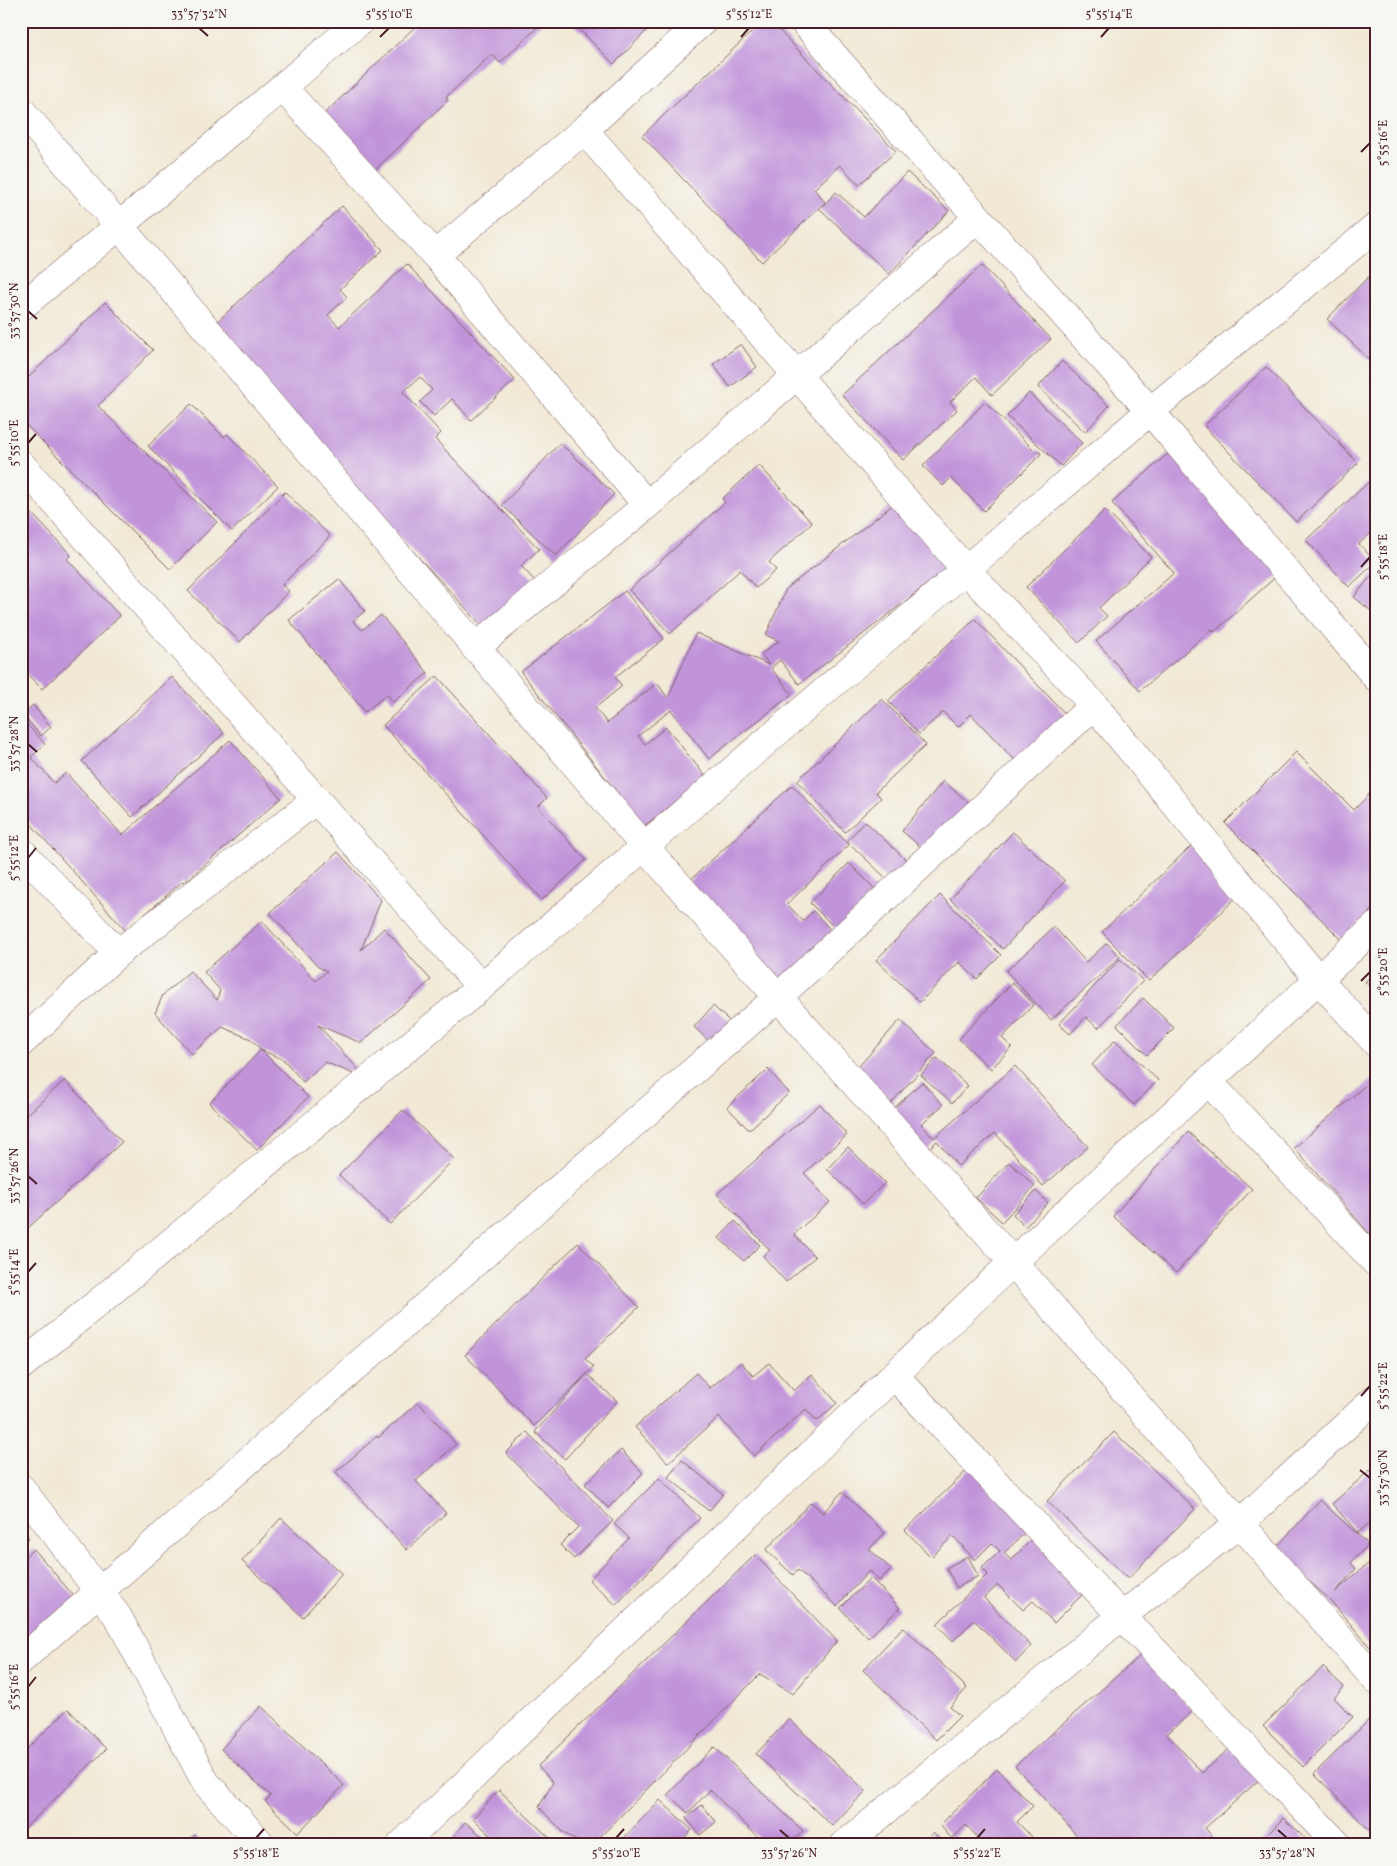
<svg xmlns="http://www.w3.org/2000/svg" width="1397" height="1866" font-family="Vollkorn,serif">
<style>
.building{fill:#c194da}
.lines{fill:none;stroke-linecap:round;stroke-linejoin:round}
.minor-casing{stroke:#846666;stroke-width:29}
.minor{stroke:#fff;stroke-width:28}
.ticks{fill:none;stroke:#4a1f2b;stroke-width:2}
.neatline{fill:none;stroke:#4a1f2b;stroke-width:2}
.ticks-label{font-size:12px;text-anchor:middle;fill:#4a1f2b}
</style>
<rect width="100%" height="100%" fill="#f6f6f2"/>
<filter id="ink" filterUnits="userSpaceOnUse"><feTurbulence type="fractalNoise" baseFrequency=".02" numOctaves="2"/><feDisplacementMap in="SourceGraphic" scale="10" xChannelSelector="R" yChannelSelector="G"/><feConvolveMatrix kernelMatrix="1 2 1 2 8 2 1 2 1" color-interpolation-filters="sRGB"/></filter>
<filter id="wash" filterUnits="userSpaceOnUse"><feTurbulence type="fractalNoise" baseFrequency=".0096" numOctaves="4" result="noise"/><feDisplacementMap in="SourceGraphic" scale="20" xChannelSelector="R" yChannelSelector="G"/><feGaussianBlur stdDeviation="1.12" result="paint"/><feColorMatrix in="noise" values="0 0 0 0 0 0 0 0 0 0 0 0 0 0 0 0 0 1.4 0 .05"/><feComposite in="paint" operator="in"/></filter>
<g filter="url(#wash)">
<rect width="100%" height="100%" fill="#f1e9d5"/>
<g id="blocks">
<g class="building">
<path d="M421 21H544L500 63 492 54 446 97 448 100 374 171 322 116Z"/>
<path d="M571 21H656L614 64Z"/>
<path d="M763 21H770L896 151 859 185 840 165 814 189 825 202 762 262 642 136Z"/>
<path d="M907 172 949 211 889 274 820 209 836 192 864 217Z"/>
<path d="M342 206 383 250 340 289 347 297 328 315 339 327 407 264 515 380 471 420 452 399 434 416 420 402 432 390 420 377 403 392 441 433 435 439 539 549 521 566 536 582 485 629 208 330Z"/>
<path d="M982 265 1051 339 992 395 976 377 950 402 957 410 903 460 842 395Z"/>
<path d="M1376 269V366L1327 319Z"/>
<path d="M105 302 153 350 98 406 217 522 170 569 21 420V385Z"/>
<path d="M741 344 757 367 730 387 713 364Z"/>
<path d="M1062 361 1109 406 1085 432 1038 387Z"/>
<path d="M1266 367 1358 463 1296 522 1204 426Z"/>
<path d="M1029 393 1082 443 1061 466 1007 416Z"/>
<path d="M985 402 1036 452 1038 450 1041 454 984 511 951 478 943 486 923 466Z"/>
<path d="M191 404 224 437 227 434 278 486 232 531 148 446Z"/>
<path d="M560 443 614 494 556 556 502 505Z"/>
<path d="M1171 451 1279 574 1214 632 1212 629 1140 691 1096 641 1174 573 1112 503Z"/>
<path d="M759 465 812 523 769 562 776 570 756 588 740 570 670 634 629 590 725 502 722 499Z"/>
<path d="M1372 479 1376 483V528L1359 544 1376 562 1349 587 1306 540Z"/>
<path d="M285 492 330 536 282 585 289 591 240 642 188 591Z"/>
<path d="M909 492 961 558 799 684 780 660 771 668 792 694 709 759 671 710 638 736 645 744 666 727 706 777 644 826 521 672 625 591 664 639 615 677 622 686 595 708 607 723 657 683 668 698 696 633 769 665 761 654 779 641 766 635 786 589Z"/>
<path d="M21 502 71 555 67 559 120 616 42 689 23 670 21 672V603L24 600 21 597Z"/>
<path d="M1105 510 1151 557 1099 608 1107 616 1079 643 1026 587Z"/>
<path d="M1376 570V615L1354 597Z"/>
<path d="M339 579 365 611 353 621 362 630 381 615 428 673 393 702 387 694 365 712 289 620Z"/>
<path d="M975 619 1072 721 1022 768 971 714 958 727 943 712 919 734 888 701Z"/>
<path d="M437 676 547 798 538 807 586 860 542 900 383 725Z"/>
<path d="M172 677 224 733 132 817 82 761Z"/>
<path d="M882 699 926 745 876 792 881 798 845 832 797 781Z"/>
<path d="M33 705 51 727 41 736 22 714Z"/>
<path d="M21 718 45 744 31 757 54 783 66 773 122 835 230 740 281 798 184 883 183 881 126 931 21 813Z"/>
<path d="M1296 752 1354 810 1376 787V906L1342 940 1225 823Z"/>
<path d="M943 781 977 809 935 859 902 831Z"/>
<path d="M792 785 849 845 787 904 803 921 813 911 842 942 787 993 685 885Z"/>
<path d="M865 821 908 862 889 881 847 841Z"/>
<path d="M1013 832 1065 881 1003 949 950 899Z"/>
<path d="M1192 845 1240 894 1149 981 1102 932Z"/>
<path d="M338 852 381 900 361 950 384 928 431 980 361 1043 318 1025 368 1080 325 1062 303 1082 284 1060 261 1050 251 1039 222 1027 192 1054 155 1013 163 995 190 971 217 1000 220 990 204 972 262 921 316 981 327 971 318 967 270 913Z"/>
<path d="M849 863 877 891 837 930 810 903Z"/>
<path d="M940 895 1001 955 977 979 959 962 920 1002 876 960Z"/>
<path d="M1054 927 1086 962 1107 943 1120 957 1051 1020 1006 971Z"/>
<path d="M1120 959 1143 981 1098 1028 1086 1017 1070 1034 1059 1024Z"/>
<path d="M1376 970V991L1365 982Z"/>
<path d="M1012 983 1034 1004 1002 1038 1012 1047 991 1069 959 1039Z"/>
<path d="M1143 998 1174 1028 1147 1055 1117 1025Z"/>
<path d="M713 1006 737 1028 717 1049 694 1027Z"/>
<path d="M900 1020 936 1053 885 1110 852 1074Z"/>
<path d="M1115 1040 1158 1080 1134 1105 1092 1065Z"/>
<path d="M261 1050 308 1097 257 1150 209 1103Z"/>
<path d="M937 1058 968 1086 952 1103 921 1075Z"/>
<path d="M1015 1066 1088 1147 1043 1186 995 1133 958 1166 937 1141 924 1153 891 1111 922 1082 943 1105 921 1124 934 1138Z"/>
<path d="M768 1069 789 1093 749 1130 727 1107Z"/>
<path d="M1376 1076V1241L1294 1148Z"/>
<path d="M65 1080 122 1142 28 1228 21 1221V1120Z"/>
<path d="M820 1104 847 1135 804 1173 830 1202 794 1234 815 1257 786 1282 763 1256 770 1250 717 1194Z"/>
<path d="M403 1110 454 1159 390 1224 339 1175Z"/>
<path d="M1188 1132 1252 1189 1176 1273 1113 1216Z"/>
<path d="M848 1147 885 1183 863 1204 827 1169Z"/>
<path d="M1009 1162 1035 1186 1002 1222 976 1198Z"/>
<path d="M1036 1191 1048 1203 1025 1227 1013 1214Z"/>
<path d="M735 1221 760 1245 744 1261 719 1238Z"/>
<path d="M578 1243 639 1307 585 1359 594 1367 534 1426 465 1355Z"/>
<path d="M741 1362 753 1376 769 1363 794 1391 812 1374 837 1403 817 1421 806 1409 754 1456 719 1417 668 1463 635 1427 696 1373 710 1388Z"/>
<path d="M587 1374 617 1401 565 1459 535 1432Z"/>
<path d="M418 1402 456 1444 416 1481 446 1513 407 1550 336 1472 377 1436 378 1438Z"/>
<path d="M527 1432 613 1521 574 1559 560 1545 578 1527 506 1453Z"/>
<path d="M1114 1432 1195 1509 1128 1579 1047 1501Z"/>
<path d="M621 1450 643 1473 608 1508 585 1484Z"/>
<path d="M682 1460 723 1494 709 1511 668 1477Z"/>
<path d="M975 1463 1034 1524 1004 1553 1011 1560 1033 1538 1088 1589 1054 1623 1033 1601 1023 1610 998 1585 984 1598 1031 1646 1016 1662 974 1620 953 1641 937 1624 988 1574 982 1568 1000 1551 992 1543 975 1560 953 1536 931 1557 905 1530Z"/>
<path d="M1370 1470 1376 1477V1517L1358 1533 1332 1504Z"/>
<path d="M659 1478 700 1518 616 1605 589 1580 629 1538 614 1524Z"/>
<path d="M842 1492 885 1533 869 1549 891 1569 879 1581 869 1571 837 1606 798 1570 793 1575 766 1550 811 1502 823 1513Z"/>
<path d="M1320 1500 1368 1544 1351 1563 1356 1569 1335 1592 1376 1557V1654L1329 1599 1274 1550Z"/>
<path d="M281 1518 342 1574 303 1617 242 1561Z"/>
<path d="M21 1529 29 1538 21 1545Z"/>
<path d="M34 1549 83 1607 21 1658V1559Z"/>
<path d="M755 1555 837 1641 793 1694 760 1674 592 1845H583L564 1833 539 1807 553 1782 538 1766Z"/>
<path d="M968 1556 978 1576 957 1588 946 1568Z"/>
<path d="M871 1578 900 1608 868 1638 840 1608Z"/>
<path d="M903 1627 967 1688 950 1707 960 1716 936 1740 863 1670Z"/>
<path d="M1142 1654 1193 1711 1167 1734 1202 1773 1230 1748 1259 1780 1205 1828 1220 1845H1085L1015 1766Z"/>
<path d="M1323 1667 1344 1687 1334 1698 1353 1717 1303 1767 1263 1726Z"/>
<path d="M261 1706 344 1785 298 1833 265 1801 271 1796 221 1749Z"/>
<path d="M68 1709 106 1749 21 1832V1755Z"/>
<path d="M1376 1713V1837L1314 1774Z"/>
<path d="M789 1719 866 1791 832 1826 756 1754Z"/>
<path d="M714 1747 803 1831 790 1845H766L710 1790 688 1813 668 1794Z"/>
<path d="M997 1769 1033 1806 1017 1822 1040 1845H985L966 1825 952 1839 940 1825Z"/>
<path d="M499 1790 557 1845H500L473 1818Z"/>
<path d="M660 1800 692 1830 678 1845H621L619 1843Z"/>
<path d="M702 1805 716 1822 700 1835 686 1818Z"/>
<path d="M1283 1818 1312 1845H1258Z"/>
<path d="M465 1822 493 1845H447Z"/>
<path d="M933 1832 947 1845H922Z"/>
<path d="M195 1835 204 1845H184Z"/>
</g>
</g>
</g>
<g filter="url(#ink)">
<use href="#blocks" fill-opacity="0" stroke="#846666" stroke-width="1"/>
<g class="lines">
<g class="minor-casing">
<g id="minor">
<path d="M803 21 1150 411 1376 677"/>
<path d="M283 88 435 255 647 505"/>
<path d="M21 110 644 846 1013 1262 1376 1680"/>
<path d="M584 130 966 570 1094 705 1318 979 1376 1043"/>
<path d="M435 255 584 130 703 21"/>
<path d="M21 307 119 226 360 21"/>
<path d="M21 464 481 987"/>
<path d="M475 648 647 505 978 218"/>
<path d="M21 851 118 953"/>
<path d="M21 1043 118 953 316 800"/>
<path d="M1208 1081 1376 1263"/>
<path d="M21 1366 481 987 1150 411 1376 227"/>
<path d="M894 1375 1338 1845"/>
<path d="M21 1488 118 1617 206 1783 262 1845"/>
<path d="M21 1660 777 998 1094 705"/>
<path d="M401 1845 1013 1262 1376 926"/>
<path d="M844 1845 1122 1616 1240 1523 1376 1398"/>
</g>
</g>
<use href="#minor" class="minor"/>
</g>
</g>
<path class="ticks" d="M199 28 208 36M380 37 389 28M741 37 749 28M1101 37 1109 28M1361 152 1370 143M28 311 37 319M28 443 36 434M1361 567 1370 557M28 744 37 752M28 858 36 848M1361 981 1370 972M28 1176 37 1184M28 1272 36 1263M1361 1396 1370 1386M1360 1470 1370 1478M28 1687 36 1677M780 1830 789 1838M1278 1830 1287 1838M256 1838 264 1829M616 1838 624 1829M977 1838 985 1829"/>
<rect width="1397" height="1866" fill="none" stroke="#f6f6f2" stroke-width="55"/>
<rect x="28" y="28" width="1342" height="1810" class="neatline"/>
<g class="ticks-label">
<text x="199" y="18">33°57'32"N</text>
<text x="389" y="18">5°55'10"E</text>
<text x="749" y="18">5°55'12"E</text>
<text x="1109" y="18">5°55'14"E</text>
<text transform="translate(1383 143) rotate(-90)" y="4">5°55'16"E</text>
<text transform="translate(14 311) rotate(-90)" y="4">33°57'30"N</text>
<text transform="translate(14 443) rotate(-90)" y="4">5°55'10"E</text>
<text transform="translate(1383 557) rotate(-90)" y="4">5°55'18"E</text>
<text transform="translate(14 744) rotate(-90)" y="4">33°57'28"N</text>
<text transform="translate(14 858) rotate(-90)" y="4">5°55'12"E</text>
<text transform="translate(1383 972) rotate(-90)" y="4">5°55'20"E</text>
<text transform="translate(14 1176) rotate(-90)" y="4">33°57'26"N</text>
<text transform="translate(14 1272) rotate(-90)" y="4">5°55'14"E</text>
<text transform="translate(1383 1386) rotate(-90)" y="4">5°55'22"E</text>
<text transform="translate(1383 1478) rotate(-90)" y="4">33°57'30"N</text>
<text transform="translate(14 1687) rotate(-90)" y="4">5°55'16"E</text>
<text x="256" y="1857">5°55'18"E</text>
<text x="616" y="1857">5°55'20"E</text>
<text x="789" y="1857">33°57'26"N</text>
<text x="977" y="1857">5°55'22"E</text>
<text x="1287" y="1857">33°57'28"N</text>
</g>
</svg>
